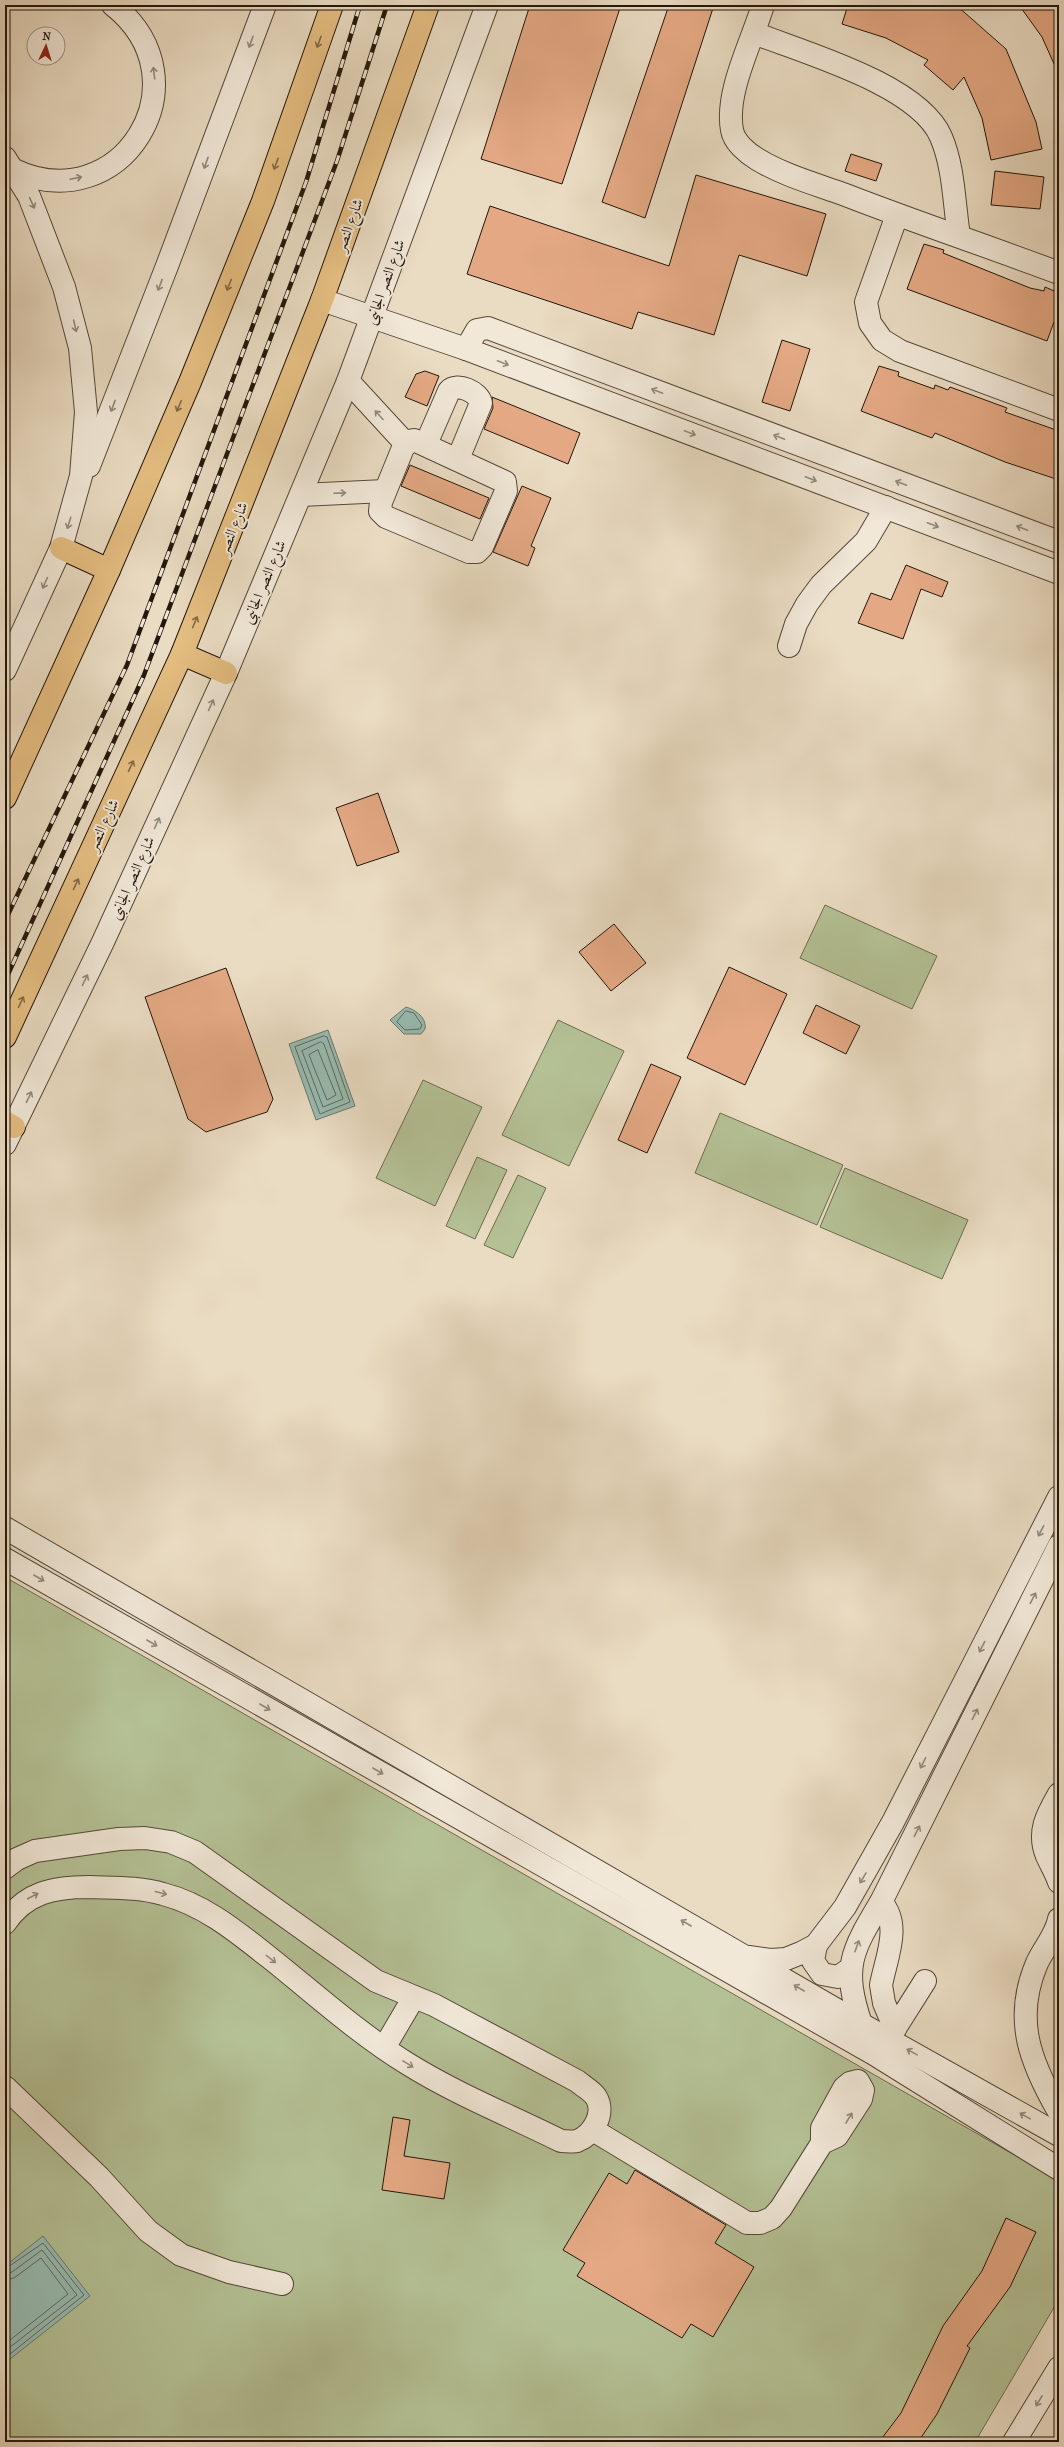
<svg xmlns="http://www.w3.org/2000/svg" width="1064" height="2447" font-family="'IM FELL French Canon',Amiri,serif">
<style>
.green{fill:#b4c195;stroke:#6c6c50}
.water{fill:#98bcb3;stroke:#697a70}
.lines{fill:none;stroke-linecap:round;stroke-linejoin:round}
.shore{stroke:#5e695f;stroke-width:1}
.building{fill:#e4a984;stroke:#23160b}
.minor-casing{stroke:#554839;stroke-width:24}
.major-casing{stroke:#23160b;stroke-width:24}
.minor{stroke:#f1e8d8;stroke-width:22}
.major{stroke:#e5be82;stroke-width:22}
.rail-casing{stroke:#23160b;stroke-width:4.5}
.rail{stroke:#f1e8d8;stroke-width:3;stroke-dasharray:9;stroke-linecap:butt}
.oneway{stroke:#948a7c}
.oneway2{stroke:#846a46}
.labels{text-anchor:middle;stroke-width:4;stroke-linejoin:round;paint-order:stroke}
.street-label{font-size:15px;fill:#23160b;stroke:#f1e8d8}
</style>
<rect width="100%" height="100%" fill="#eadcc3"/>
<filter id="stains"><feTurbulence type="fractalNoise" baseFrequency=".005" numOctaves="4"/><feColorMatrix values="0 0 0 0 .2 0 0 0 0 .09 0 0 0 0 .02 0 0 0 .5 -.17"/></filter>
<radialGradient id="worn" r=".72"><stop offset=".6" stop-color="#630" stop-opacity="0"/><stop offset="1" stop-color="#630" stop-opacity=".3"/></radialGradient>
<g class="green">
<path d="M825 905 937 956 912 1009 800 958Z"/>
<path d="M558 1020 624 1051 569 1166 502 1135Z"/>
<path d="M423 1080 482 1107 435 1206 376 1178Z"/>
<path d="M720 1113 843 1165 817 1225 695 1173Z"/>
<path d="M477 1157 507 1170 475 1239 446 1226Z"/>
<path d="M845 1168 968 1220 942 1279 820 1227Z"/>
<path d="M518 1175 546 1188 513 1258 484 1245Z"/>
<path d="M5 1577 1058 2180 1059 2299 975 2442H5Z"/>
</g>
<g class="water">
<path d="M406 1007C416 1010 427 1018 425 1029L421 1034H404L390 1020Z"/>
<path d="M328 1030 355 1106 316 1120 289 1044Z"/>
<path d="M43 2236 90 2296 5 2363V2266Z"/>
</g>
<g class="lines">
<g class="shore">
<path d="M406 1011 414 1013 422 1025 420 1029 405 1030 397 1022Z"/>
<path d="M324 1036 327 1037 350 1102 320 1114 295 1047Z"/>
<path d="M321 1042 324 1044 343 1099 323 1107 302 1051Z"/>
<path d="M318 1050 336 1095 327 1100 309 1055Z"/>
<path d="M5 2269 43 2243 84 2295 5 2358"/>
<path d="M5 2274 12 2272 42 2250 77 2295 5 2351"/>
<path d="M5 2280 14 2278 41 2258 68 2294 5 2344"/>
</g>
</g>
<g class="building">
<path d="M530 5H621L562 184 481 159Z"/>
<path d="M669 5H714L645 218 602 202Z"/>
<path d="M848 5H956L1006 49 1036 122 1042 149 991 160 982 118 964 77 953 90 924 65 928 60 886 38 842 24Z"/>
<path d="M1019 5H1059V75L1042 37Z"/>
<path d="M851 154 882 164 876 181 845 171Z"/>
<path d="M995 171 1044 177 1040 209 991 205Z"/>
<path d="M696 175 826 214 807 276 739 255 714 335 638 312 632 329 467 274 490 206 669 266Z"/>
<path d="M924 244 944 250 943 253 1030 288 1044 291 1045 287 1059 293V325L1054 322 1047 341 907 289Z"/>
<path d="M782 340 810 349 790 411 762 402Z"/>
<path d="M879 366 899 372 898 376 934 389 935 385 948 390 950 387 1007 408 1005 412 1059 431V480L1005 462 935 433 932 438 861 411Z"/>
<path d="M425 371 439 376 427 406 405 397 416 374Z"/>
<path d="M492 397 580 433 568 464 484 429 493 408Z"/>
<path d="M410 465 489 498 480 519 401 486Z"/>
<path d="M522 486 551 498 531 546 535 548 528 566 493 552Z"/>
<path d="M906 565 948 582 942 597 921 589 903 639 858 623 871 593 891 600Z"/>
<path d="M378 793 399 852 357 866 336 808Z"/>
<path d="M614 924 646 963 611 991 579 952Z"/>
<path d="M729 967 787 994 745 1085 687 1058Z"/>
<path d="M226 968 273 1099 267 1112 206 1132 188 1119 145 997Z"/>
<path d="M816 1005 860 1026 846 1054 803 1033Z"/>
<path d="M651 1064 681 1077 647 1153 618 1140Z"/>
<path d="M393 2117 410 2120 404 2156 450 2163 444 2199 382 2190Z"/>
<path d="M635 2170 726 2225 715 2243 754 2267 713 2337 691 2324 682 2338 577 2276 585 2263 563 2250 609 2173 627 2184Z"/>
<path d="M1006 2218 1036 2232 1010 2287 967 2346 970 2348 937 2414 918 2442H879L901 2413 943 2326 982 2271Z"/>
</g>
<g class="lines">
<g class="minor-casing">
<g id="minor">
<path d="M763 5C752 42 725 92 732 130 734 142 747 153 757 159 783 175 815 184 843 194 915 222 987 246 1059 273"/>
<path d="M754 33C805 53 919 85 941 137 954 167 954 204 959 236"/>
<path d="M5 158 29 196 64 287 80 348 86 412 81 476 61 548 5 670"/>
<path d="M12 169C120 222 209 81 113 5"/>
<path d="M897 215 866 302 870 323 882 340 900 351 1059 410"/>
<path d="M322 300 466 349 1059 573"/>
<path d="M466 349 477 330 488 328 1059 542"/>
<path d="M348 381 406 444"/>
<path d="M414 440 505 482 506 491 482 547 477 552H469L386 517 380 511 381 502 403 448 409 441Z"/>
<path d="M426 444 449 391C457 382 479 392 481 403L458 459"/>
<path d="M89 466 167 266 265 5"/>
<path d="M301 495 385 491"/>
<path d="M789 646 796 624 807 604 821 585 866 541 886 507"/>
<path d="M5 1144 102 944 226 673 348 381 487 5"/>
<path d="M5 1528 861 2024 1059 2135"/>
<path d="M5 1559 874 2054 1059 2169"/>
<path d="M1059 1794C1047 1815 1037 1832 1047 1856 1051 1865 1056 1873 1059 1882"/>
<path d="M5 1868 17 1859 35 1851 119 1839 145 1838 171 1842 195 1852 376 1981 434 2005 577 2081C583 2086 592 2091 596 2097 606 2113 593 2135 577 2141 573 2142 566 2141 561 2141 511 2116 456 2094 408 2064 359 2034 315 1994 270 1958 237 1932 205 1905 163 1894 139 1887 114 1888 89 1887 54 1887 26 1892 5 1923"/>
<path d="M881 1902C902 1925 886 1958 881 1985L884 2003 895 2029"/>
<path d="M1059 1919C1056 1935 1044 1948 1037 1963 1013 2019 1030 2062 1059 2112"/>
<path d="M816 1945 813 1961 822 1974 838 1977 851 1968"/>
<path d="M749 1957 770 1960 786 1959 801 1953 816 1945 845 1907 893 1822 1059 1497"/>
<path d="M861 2024C842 1967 851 1952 881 1902L1059 1546"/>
<path d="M889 2038 925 1981"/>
<path d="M384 2048 414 1997"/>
<path d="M5 2087 99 2177 148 2231 181 2255 229 2272 282 2284"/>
<path d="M593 2130 747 2223H760L772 2218 781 2208 822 2143V2128L844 2088 850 2083 858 2081 863 2090 861 2099 837 2136 822 2143"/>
<path d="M1014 2442 1059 2368"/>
</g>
</g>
<g class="major-casing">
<g id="major">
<path d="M61 548 109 570"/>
<path d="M182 654 226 673"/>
<path d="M5 798 109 570 190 382 263 201 332 5"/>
<path d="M5 1037 182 654 322 300 428 5"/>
<path d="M5 1122 14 1127"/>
</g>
</g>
<use href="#minor" class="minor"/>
<use href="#major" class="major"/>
<g class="rail-casing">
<g id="rail">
<path d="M5 921 127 665 306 182 360 5"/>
<path d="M5 981 144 675 337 161 387 5"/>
</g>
</g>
<use href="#rail" class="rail"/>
</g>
<defs><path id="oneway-shaft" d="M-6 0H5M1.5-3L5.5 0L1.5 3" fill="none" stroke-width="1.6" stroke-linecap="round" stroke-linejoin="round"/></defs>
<g class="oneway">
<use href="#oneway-shaft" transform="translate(251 42) rotate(110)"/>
<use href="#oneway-shaft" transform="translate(154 73) rotate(-97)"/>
<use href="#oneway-shaft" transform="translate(206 163) rotate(110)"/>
<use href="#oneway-shaft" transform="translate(76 178) rotate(-12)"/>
<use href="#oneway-shaft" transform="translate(32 203) rotate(66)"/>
<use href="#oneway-shaft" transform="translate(160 285) rotate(111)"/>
<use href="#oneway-shaft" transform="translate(75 326) rotate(77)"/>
<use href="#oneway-shaft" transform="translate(503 363) rotate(21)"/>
<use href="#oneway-shaft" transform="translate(657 391) rotate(-159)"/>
<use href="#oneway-shaft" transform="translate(113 406) rotate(111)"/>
<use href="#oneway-shaft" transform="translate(379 415) rotate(-132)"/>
<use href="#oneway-shaft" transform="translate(690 433) rotate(21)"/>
<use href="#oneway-shaft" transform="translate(779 437) rotate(-159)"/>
<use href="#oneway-shaft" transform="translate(811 479) rotate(21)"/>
<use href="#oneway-shaft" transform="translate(901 483) rotate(-159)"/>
<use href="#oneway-shaft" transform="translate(340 493) rotate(-2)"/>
<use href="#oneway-shaft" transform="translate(69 523) rotate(107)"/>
<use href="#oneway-shaft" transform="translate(933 525) rotate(21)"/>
<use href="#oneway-shaft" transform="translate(1022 528) rotate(-159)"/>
<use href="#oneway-shaft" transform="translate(45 583) rotate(114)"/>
<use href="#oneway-shaft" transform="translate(211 705) rotate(-66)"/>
<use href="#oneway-shaft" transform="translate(157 823) rotate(-66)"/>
<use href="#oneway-shaft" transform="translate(85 980) rotate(-64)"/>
<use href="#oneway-shaft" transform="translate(29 1097) rotate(-64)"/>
<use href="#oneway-shaft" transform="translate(1041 1531) rotate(117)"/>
<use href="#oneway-shaft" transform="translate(39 1578) rotate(30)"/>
<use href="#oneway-shaft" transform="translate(1033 1598) rotate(-63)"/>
<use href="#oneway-shaft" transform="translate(152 1643) rotate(30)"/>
<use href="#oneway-shaft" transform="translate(982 1647) rotate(117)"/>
<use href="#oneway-shaft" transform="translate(265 1707) rotate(30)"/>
<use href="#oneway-shaft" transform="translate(975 1714) rotate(-63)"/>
<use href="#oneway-shaft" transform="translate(923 1763) rotate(117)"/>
<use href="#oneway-shaft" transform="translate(378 1771) rotate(30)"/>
<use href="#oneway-shaft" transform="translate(917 1831) rotate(-63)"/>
<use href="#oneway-shaft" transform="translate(863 1878) rotate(121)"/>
<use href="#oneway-shaft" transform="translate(161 1893) rotate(14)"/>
<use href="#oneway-shaft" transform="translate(33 1896) rotate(-28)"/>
<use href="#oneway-shaft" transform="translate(686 1923) rotate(-150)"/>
<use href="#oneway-shaft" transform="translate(857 1946) rotate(-70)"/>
<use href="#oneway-shaft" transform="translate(271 1959) rotate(38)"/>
<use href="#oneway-shaft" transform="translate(799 1988) rotate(-150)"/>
<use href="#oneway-shaft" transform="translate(912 2052) rotate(-151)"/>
<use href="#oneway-shaft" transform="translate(408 2064) rotate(32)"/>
<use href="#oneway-shaft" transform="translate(1025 2116) rotate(-151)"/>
<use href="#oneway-shaft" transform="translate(849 2118) rotate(-59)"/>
<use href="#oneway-shaft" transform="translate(1039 2401) rotate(121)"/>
</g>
<g class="oneway2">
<use href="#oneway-shaft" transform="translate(319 42) rotate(110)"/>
<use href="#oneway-shaft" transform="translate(276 164) rotate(110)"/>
<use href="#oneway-shaft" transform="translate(229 285) rotate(112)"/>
<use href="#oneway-shaft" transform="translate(179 406) rotate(113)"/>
<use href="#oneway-shaft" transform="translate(195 622) rotate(-68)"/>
<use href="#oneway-shaft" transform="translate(131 766) rotate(-65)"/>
<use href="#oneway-shaft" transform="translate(76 884) rotate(-65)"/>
<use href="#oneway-shaft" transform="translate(21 1002) rotate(-65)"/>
</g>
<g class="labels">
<g class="street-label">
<text transform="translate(349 225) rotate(-70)" y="5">شارع النصر</text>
<text transform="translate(385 282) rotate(-70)" y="5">شارع النصر الجانبى</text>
<text transform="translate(233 528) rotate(-68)" y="5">شارع النصر</text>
<text transform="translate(264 582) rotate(-67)" y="5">شارع النصر الجانبى</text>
<text transform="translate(103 825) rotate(-65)" y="5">شارع النصر</text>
<text transform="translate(132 878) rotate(-66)" y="5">شارع النصر الجانبى</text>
</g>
</g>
<rect width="1064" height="2447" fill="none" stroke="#eadcc3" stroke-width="20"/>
<rect x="6" y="6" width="1052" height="2435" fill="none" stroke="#23160b" stroke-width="2"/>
<rect x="10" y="10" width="1044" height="2427" fill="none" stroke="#23160b"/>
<g transform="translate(46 46) rotate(4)"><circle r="19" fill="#f1e8d8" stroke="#9f9486"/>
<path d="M0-3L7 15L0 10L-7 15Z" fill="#8f2418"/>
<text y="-6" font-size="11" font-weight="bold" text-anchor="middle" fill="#23160b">N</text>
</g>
<rect width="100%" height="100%" filter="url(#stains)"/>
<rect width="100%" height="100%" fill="url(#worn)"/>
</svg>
